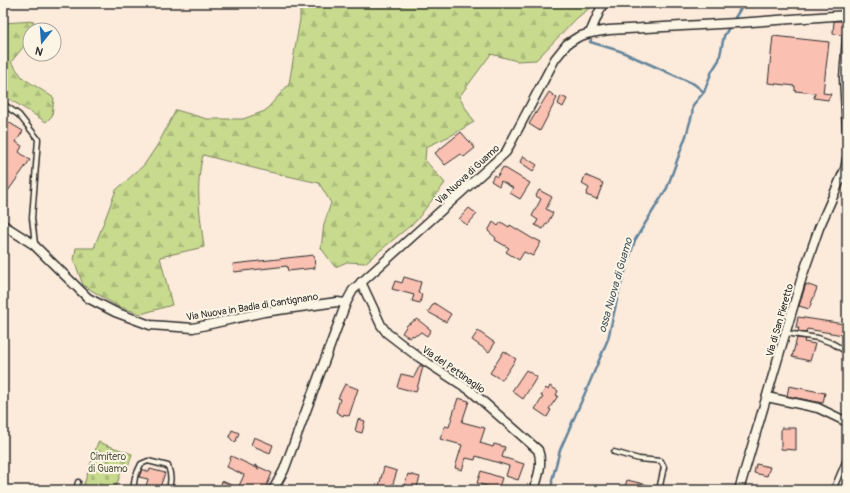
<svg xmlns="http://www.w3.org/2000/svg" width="850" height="493" font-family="Pangolin,sans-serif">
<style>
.forest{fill:url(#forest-firs);stroke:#79825c}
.cemetery{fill:url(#cemetery-stones);stroke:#79825c}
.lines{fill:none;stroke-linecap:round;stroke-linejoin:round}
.stream{stroke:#63859c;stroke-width:2.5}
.building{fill:#fac0b2;stroke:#2b2b2b}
.service-casing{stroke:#2b2b2b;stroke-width:7}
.minor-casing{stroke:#2b2b2b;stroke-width:11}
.service{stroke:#fcf5e5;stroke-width:4}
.minor{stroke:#fcf5e5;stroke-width:8}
.labels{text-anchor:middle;stroke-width:4;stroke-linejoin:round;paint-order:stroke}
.street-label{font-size:10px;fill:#2b2b2b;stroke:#fcf5e5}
.park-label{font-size:10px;fill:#525744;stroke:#fcf5e5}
.water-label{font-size:11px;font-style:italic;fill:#475863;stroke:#fcf5e5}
</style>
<defs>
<pattern id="forest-firs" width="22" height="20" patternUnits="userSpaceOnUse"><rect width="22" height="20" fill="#c7da8e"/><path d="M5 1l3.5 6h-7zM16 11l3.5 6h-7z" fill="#abbb7b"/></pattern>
<pattern id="cemetery-stones" width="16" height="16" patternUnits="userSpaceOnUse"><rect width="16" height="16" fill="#c7da8e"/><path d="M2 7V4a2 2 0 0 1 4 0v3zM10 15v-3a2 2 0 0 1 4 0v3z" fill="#abbb7b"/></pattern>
</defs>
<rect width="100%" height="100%" fill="#fceadb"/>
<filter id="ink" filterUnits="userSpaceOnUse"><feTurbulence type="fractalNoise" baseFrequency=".025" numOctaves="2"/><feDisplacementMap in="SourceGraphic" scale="8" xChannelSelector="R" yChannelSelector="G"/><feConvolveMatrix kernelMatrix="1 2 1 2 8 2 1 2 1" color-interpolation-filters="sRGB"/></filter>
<g filter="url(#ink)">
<g class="forest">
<path d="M300 3H596L577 18 536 60 517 61 491 54 459 97 474 122 452 135 426 147 425 160 445 183 416 221 365 263 347 262 335 267 321 248 324 224 331 203 319 183 265 171 203 155C195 186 200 215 204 247L160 257 172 305 141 314 117 306 83 285 74 260 76 248H94L116 190 144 165 158 144 176 110 207 119H243L265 111 289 84 300 19Z"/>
<path d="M34 21 32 30H30L29 40 11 62 23 78 54 98 52 116 46 122 3 95V23Z"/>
</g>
<path class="cemetery" d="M98 442 132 454 127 471 122 469 115 490H82Z"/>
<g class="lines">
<g class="stream">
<path d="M732 3 742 6"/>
<path d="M733 21 744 3"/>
<path d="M591 40 590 42 620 51 694 84 704 92"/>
<path d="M552 490V480L560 450 589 384 608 339 619 291 635 240 667 188 686 136 692 115 693 105 704 92 712 71 719 60 724 36 730 26"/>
</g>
</g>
<g class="building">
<path d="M834 21H845L846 22 845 33 842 35 833 34Z"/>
<path d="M773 36 829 42 823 93 831 94 828 100 814 98 815 93 795 91V86L768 83Z"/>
<path d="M549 92 557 98 540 131 529 124Z"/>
<path d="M561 96 567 99 563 107 558 104Z"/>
<path d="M3 119 23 131 16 142 22 146 19 152 30 160 3 198Z"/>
<path d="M461 132 475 148 464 157 461 154 445 165 435 153Z"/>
<path d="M523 156 537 165 533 171 520 162Z"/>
<path d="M503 167 530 183 520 199 510 193 513 188 501 181 499 186 491 181 494 175 497 177Z"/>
<path d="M585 175 603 183 597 199 586 195 589 188 582 184Z"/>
<path d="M539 190 552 197 546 209 553 213 547 224H546L543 229 535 225 538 220 532 216 541 199 536 196Z"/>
<path d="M469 208 477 214 467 225 459 219Z"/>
<path d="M493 222 498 226 501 222 509 227 510 225 533 239H535L541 242 533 256 524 252 519 260 506 252 509 248 495 240 496 238 488 231Z"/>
<path d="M314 255 315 268 288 271 287 266 234 272 233 264Z"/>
<path d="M404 277 421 282 418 293 422 294 420 303 412 301 414 295 392 289 395 281 402 283Z"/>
<path d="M806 284 817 288 809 309 799 306Z"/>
<path d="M434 303 451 314 446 322 428 312Z"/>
<path d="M798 317 844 324 843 335 807 329 806 333 798 331 799 328H796Z"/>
<path d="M417 319 431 330 427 336 421 332 417 335 411 336 410 338 402 333 407 325Z"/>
<path d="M478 331 495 343 489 352 472 340Z"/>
<path d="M797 338 805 339 804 342 815 344 810 361 792 357Z"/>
<path d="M504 351 516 359 502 380 490 373Z"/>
<path d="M420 365 423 367 416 392 397 387 401 374 414 377Z"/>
<path d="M526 370 537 377 523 399 512 391Z"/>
<path d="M345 384 358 389 349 416 344 414 343 416 336 412 340 399 338 398Z"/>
<path d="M550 386 558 391 556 395 558 396 549 409 551 410 547 417 535 409 543 397 541 396 546 388 548 390Z"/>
<path d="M789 386 825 393 823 403 787 396Z"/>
<path d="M458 398 469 401 462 422 485 428 480 443 493 447 494 444 505 447 502 457 524 464 518 480 506 476 509 466 476 456 475 460 466 458 462 470 455 468 462 445 440 439 445 426 449 427Z"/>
<path d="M358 419 365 421 362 433 355 431Z"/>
<path d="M781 428H796V450L781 449Z"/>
<path d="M232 430 239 433 235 443 229 437Z"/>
<path d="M254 437 273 445 270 453 251 445Z"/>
<path d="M231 456 259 469 255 465 272 473 265 490H225L220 488 222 481 238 488 244 475 227 467Z"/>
<path d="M756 464 770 467 767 476 754 473Z"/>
<path d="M384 467 397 471 391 490H378Z"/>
<path d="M142 469 149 472 150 469 165 473 159 490H145L148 479 139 477Z"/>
<path d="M481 471 502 478 498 490 477 483Z"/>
<path d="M408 474 420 477 416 490H403Z"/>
<path d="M627 480 656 487V490H624Z"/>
</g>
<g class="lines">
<g class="service-casing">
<g id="service">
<path d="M3 104 19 115 38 139 32 218 35 244"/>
<path d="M786 333 818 338 832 343 847 352"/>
<path d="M614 452 639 459 661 461 664 467 659 490"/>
<path d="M76 490 78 482"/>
<path d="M133 490 135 477 141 464 148 461 168 466C171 474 172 482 168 490"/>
<path d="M833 490 847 457"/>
</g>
</g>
<g class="minor-casing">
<g id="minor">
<path d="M590 33 603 3"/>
<path d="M847 38 844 78 847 130"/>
<path d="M3 225 33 244 88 298 115 312 150 325 193 328 264 312 337 302 346 303"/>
<path d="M361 282 381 325 387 333 417 356 471 391 538 450C543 463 538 477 534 490"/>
<path d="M767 397 818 408 847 422"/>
<path d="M273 490 284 470 346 303 353 290 506 152 555 59 567 44 578 37 590 33 609 30 737 23 847 15"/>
<path d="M739 490 802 277 819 228 845 169 847 159"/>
</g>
</g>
<use href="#service" class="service"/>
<use href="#minor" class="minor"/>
</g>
</g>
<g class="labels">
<g class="street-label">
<text transform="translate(467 174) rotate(-43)" y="4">Via Nuova di Guamo</text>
<text transform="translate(252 306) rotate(-9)" y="4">Via Nuova in Badia di Cantignano</text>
<text transform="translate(779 320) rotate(-74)" y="4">Via di San Pieretto</text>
<text transform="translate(454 369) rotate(35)" y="4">Via del Pettinaglio</text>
</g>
<g class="park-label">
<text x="108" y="460">Cimitero<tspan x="108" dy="12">di Guamo</tspan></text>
</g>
<g class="water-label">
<text transform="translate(615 285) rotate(-74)" y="4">ossa Nuova di Guamo</text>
</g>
</g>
<rect width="850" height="493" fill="none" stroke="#fcf5e5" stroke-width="16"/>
<rect x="8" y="8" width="834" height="477" fill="none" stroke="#2b2b2b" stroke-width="1.5" filter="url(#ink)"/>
<g transform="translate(42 42) rotate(197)"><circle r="19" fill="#fcf5e5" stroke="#a8a49b"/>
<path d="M0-3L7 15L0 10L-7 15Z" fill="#1f6fb2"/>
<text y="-6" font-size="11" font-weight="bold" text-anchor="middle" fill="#2b2b2b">N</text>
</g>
</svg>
